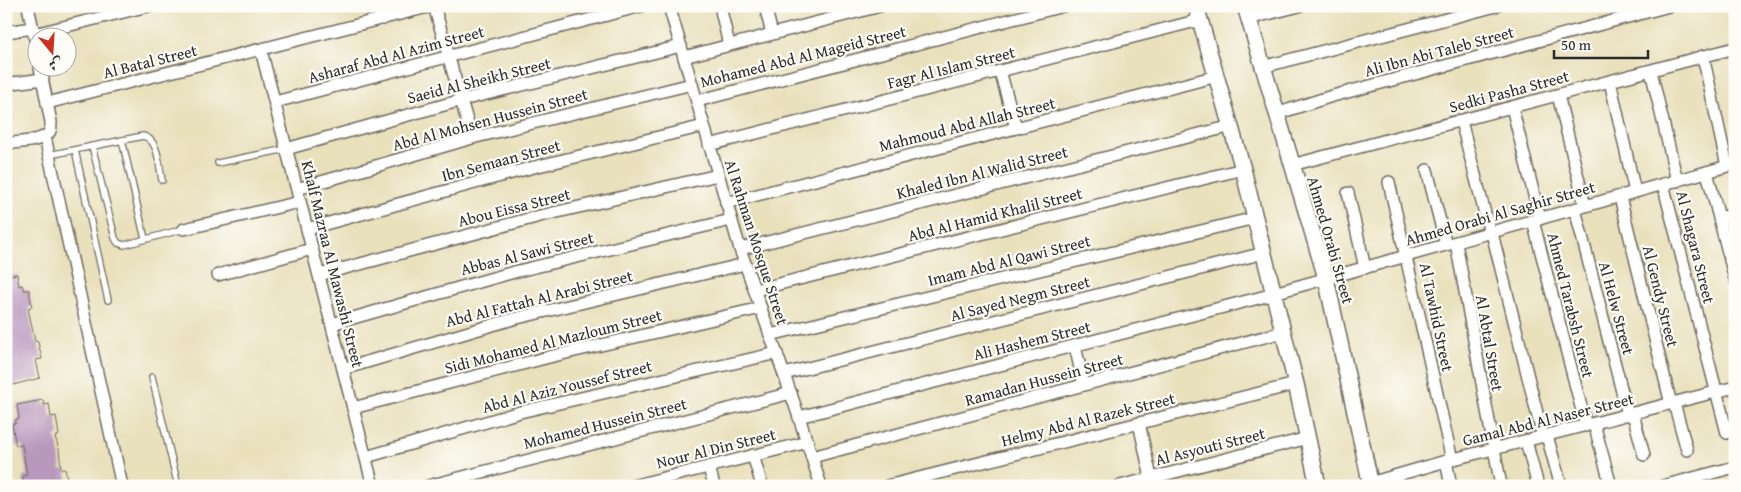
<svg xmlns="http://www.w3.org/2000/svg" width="1741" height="492" font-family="'Gentium Book Plus',Amiri,serif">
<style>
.building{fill:#b998bd}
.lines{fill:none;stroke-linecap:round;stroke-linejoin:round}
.service-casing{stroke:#6e6a5e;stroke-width:8}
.minor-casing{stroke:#6e6a5e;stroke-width:14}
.tertiary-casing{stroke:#6e6a5e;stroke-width:18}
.service{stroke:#fff;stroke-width:5.5}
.minor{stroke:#fff;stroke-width:11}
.tertiary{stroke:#fff;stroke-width:15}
.labels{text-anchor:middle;stroke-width:4.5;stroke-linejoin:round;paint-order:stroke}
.street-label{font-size:16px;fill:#2b2b2b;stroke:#fdfcf7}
</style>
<rect width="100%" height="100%" fill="#fdfcf7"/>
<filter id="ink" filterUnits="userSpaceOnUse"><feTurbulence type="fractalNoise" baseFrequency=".02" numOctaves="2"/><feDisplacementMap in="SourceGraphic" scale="10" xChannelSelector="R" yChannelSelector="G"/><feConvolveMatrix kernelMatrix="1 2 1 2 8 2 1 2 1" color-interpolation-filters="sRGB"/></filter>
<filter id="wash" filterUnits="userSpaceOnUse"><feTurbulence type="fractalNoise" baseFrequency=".0096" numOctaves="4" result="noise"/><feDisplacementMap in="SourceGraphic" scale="20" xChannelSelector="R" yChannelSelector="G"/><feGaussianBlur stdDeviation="1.12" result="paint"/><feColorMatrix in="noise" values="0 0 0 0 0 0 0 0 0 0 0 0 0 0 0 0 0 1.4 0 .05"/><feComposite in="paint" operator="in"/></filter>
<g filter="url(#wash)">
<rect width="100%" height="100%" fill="#e9e0bc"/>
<g id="blocks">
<g class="building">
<path d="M17 274 19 286 22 285 24 290H29L32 307 28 308 35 341 38 342 42 359 36 360 40 378 13 385 8 381 6 369V276Z"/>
<path d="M43 400 44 405 49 404 51 417 56 416 59 435 55 437 59 449 61 469H65L69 486H24L23 476 27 475 22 445 16 446 12 424 16 423 15 420 19 419 17 405Z"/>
</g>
</g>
</g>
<g filter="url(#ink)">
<use href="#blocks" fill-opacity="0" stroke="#6e6a5e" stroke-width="1"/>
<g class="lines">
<g class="service-casing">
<g id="service">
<path d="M122 140 145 239"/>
<path d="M92 146 115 238 118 243 124 245 184 229"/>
<path d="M75 150 108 300"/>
<path d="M49 155 143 136C159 139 159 166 162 180"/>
<path d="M218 163 286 149"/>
<path d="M152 377 178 486"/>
</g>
</g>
<g class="minor-casing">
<g id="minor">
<path d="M28 6 38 54"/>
<path d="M379 6 383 19"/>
<path d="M434 6 472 138"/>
<path d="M669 6 740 249 799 417 821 486"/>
<path d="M720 6 729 45"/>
<path d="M765 6 772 34"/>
<path d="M1248 19 1299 6"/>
<path d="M6 32 33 28"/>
<path d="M34 34 148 6"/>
<path d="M261 50 373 486"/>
<path d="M1703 56 1727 166"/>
<path d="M684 57 880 6"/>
<path d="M1262 67 1496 6"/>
<path d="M1000 71 1016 128"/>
<path d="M1651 71 1677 181"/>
<path d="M1610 81 1635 192"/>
<path d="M6 84 43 79"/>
<path d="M1558 95 1585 206"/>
<path d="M697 101 1063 6"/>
<path d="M275 102 641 6"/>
<path d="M47 103 432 6"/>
<path d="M1512 107 1540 219"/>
<path d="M1276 114 1329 97 1669 6"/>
<path d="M1461 121 1490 233"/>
<path d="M45 137 122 486"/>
<path d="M6 144C17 142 45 142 50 131 51 130 51 123 51 122L40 68"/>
<path d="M709 145 1200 20"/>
<path d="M286 149 462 100 681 46"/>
<path d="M1292 165 1735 48"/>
<path d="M1427 170 1446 245"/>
<path d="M1707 172 1735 279"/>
<path d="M1389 182 1452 460"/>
<path d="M1663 184 1727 433"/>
<path d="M297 189 472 138 692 84"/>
<path d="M1348 193 1365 268"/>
<path d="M1620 197 1671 404"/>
<path d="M726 203 1217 76"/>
<path d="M1575 209 1628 415"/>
<path d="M1719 218 1735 214"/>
<path d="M1533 221 1586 426"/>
<path d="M184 229 300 202"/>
<path d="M307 229 530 168 704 126"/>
<path d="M1492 233 1543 437"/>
<path d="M1456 243 1501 486"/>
<path d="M740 249 1232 126"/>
<path d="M218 275 312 249"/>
<path d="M319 275 540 216 718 175"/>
<path d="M755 290 1243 169"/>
<path d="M1274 293 1735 164"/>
<path d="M332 324 514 272 731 220"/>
<path d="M770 335 1255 218"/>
<path d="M1075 346 1084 385"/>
<path d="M343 369 513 319 745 264"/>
<path d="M784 374 1264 253"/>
<path d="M1674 403 1687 450"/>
<path d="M353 408 549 357 761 308"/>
<path d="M1633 414 1644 455"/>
<path d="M799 417 1274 294"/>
<path d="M1139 423 1151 478"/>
<path d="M1594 424 1611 486"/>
<path d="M1547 436 1561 486"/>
<path d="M1526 441 1538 486"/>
<path d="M753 455 762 486"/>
<path d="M366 457 520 412 777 353"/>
<path d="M812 457 1283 332"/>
<path d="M1446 461 1451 486"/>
<path d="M709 467 714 486"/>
<path d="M1370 483 1446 461 1735 387"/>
<path d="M428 486 791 393"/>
<path d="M632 486 808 442"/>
<path d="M887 486 1296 384"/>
<path d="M1120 486 1308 438"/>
<path d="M1663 486 1735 467"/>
</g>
</g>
<g class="tertiary-casing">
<g id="tertiary">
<path d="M1196 6 1243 169 1296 384 1318 486"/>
<path d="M1245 6 1326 278 1371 486"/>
</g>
</g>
<use href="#service" class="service"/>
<use href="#minor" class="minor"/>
<use href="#tertiary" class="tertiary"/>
</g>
</g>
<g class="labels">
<g class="street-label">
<text transform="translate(1439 51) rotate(-15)" y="6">Ali Ibn Abi Taleb Street</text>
<text transform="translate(396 54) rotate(-15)" y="6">Asharaf Abd Al Azim Street</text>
<text transform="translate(803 56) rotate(-14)" y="6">Mohamed Abd Al Mageid Street</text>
<text transform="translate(150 61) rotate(-14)" y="6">Al Batal Street</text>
<text transform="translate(951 67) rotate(-14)" y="6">Fagr Al Islam Street</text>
<text transform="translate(479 80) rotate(-14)" y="6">Saeid Al Sheikh Street</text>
<text transform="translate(1509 91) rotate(-15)" y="6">Sedki Pasha Street</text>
<text transform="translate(490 119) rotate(-15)" y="6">Abd Al Mohsen Hussein Street</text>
<text transform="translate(967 124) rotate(-14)" y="6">Mahmoud Abd Allah Street</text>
<text transform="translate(501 160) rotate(-15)" y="6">Ibn Semaan Street</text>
<text transform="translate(982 172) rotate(-14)" y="6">Khaled Ibn Al Walid Street</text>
<text transform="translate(514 207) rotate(-14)" y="6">Abou Eissa Street</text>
<text transform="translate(1500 213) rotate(-16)" y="6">Ahmed Orabi Al Saghir Street</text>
<text transform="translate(995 214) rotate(-14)" y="6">Abd Al Hamid Khalil Street</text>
<text transform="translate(1331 240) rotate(74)" y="6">Ahmed Orabi Street</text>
<text transform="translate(757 242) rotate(72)" y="6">Al Rahman Mosque Street</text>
<text transform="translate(1696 247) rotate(76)" y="6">Al Shagara Street</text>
<text transform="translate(527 253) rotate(-14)" y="6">Abbas Al Sawi Street</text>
<text transform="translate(1009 260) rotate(-14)" y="6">Imam Abd Al Qawi Street</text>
<text transform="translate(333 264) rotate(76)" y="6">Khalf Mazraa Al Mawashi Street</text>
<text transform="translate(1661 296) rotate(76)" y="6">Al Gendy Street</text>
<text transform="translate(539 298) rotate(-14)" y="6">Abd Al Fattah Al Arabi Street</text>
<text transform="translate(1020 298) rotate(-14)" y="6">Al Sayed Negm Street</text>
<text transform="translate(1571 305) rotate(76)" y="6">Ahmed Tarabsh Street</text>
<text transform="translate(1617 308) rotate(75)" y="6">Al Helw Street</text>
<text transform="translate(1437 317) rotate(78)" y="6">Al Tawhid Street</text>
<text transform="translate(1032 340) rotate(-14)" y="6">Ali Hashem Street</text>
<text transform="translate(553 341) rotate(-14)" y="6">Sidi Mohamed Al Mazloum Street</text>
<text transform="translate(1490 343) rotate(80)" y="6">Al Abtal Street</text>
<text transform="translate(1044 379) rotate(-15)" y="6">Ramadan Hussein Street</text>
<text transform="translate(567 386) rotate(-14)" y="6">Abd Al Aziz Youssef Street</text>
<text transform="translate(1088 419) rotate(-14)" y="6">Helmy Abd Al Razek Street</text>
<text transform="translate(1548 419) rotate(-14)" y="6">Gamal Abd Al Naser Street</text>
<text transform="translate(605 423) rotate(-14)" y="6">Mohamed Hussein Street</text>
<text transform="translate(1210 446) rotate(-14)" y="6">Al Asyouti Street</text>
<text transform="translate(716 448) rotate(-14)" y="6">Nour Al Din Street</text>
</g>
</g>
<rect width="1741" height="492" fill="none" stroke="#fdfcf7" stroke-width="25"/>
<g transform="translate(52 52) rotate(162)"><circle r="24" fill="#fdfcf7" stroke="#a9a8a5"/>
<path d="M0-4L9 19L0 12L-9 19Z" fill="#c8321e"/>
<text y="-8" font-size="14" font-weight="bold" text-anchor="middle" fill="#2b2b2b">ش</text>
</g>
<path d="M1554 50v8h94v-8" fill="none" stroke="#2b2b2b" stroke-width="2.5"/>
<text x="1561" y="50" font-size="15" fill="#2b2b2b" stroke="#fdfcf7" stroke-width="4" paint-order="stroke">50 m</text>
</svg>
